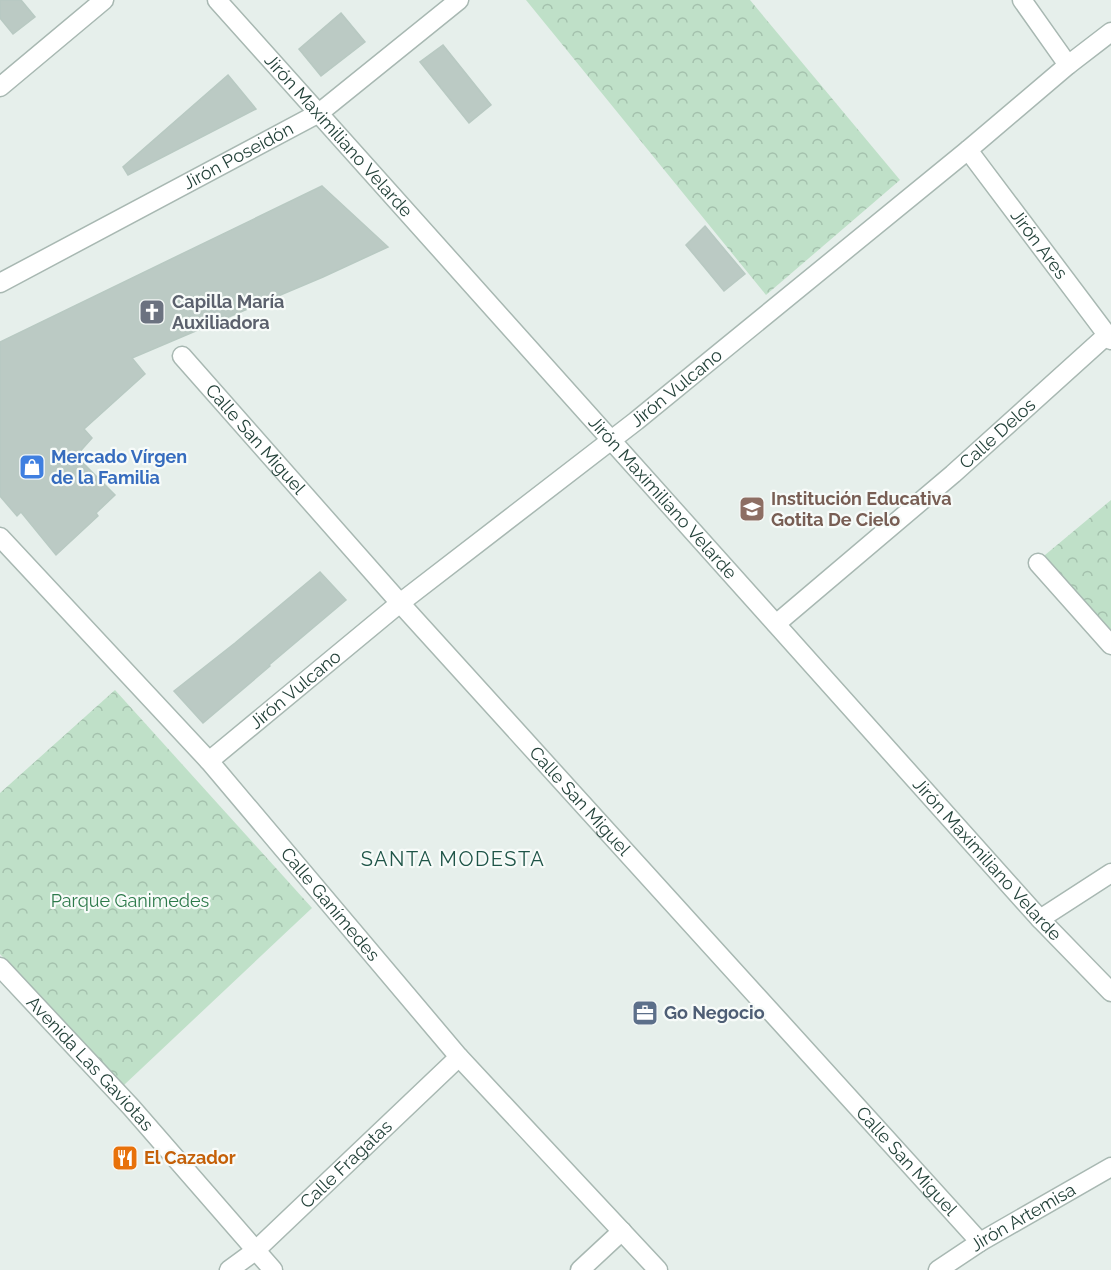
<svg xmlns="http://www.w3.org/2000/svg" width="1111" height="1270" font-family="Raleway,sans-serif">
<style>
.park{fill:url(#park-crowns)}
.building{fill:#bbcac4;stroke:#b8c9c2;stroke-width:1.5}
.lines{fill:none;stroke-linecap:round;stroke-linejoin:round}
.minor-casing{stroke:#a8b8b2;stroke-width:21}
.minor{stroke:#fff;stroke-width:18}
.labels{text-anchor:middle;stroke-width:4.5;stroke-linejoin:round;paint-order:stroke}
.street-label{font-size:18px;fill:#24423a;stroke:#f7fbf9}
.worship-label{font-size:18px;font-weight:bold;fill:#5b616d;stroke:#f7fbf9;text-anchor:start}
.shop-label{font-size:18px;font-weight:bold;fill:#366cbe;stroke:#f7fbf9;text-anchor:start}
.education-label{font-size:18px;font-weight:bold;fill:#785e54;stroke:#f7fbf9;text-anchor:start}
.park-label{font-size:18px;fill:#2d7a4b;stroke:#f7fbf9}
.service-label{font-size:18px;font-weight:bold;fill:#4e5e75;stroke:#f7fbf9;text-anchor:start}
.food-label{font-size:18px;font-weight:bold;fill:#c56008;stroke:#f7fbf9;text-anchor:start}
.neighbourhood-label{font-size:20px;letter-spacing:1.5px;fill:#1f5548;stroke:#f7fbf9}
</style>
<defs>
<pattern id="park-crowns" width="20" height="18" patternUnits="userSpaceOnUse" patternTransform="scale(1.5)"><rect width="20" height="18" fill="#bfe0c8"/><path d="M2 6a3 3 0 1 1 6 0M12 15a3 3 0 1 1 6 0" fill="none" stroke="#a4c1ad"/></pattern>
</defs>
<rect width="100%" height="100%" fill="#e6efeb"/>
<g class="park">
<path d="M526 0H750L900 180 766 295Z"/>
<path d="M1111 500V644L1039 560Z"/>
<path d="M115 690 312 908 124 1085 0 954V793Z"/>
</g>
<g class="building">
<path d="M0 0H21L35 17 13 34 0 18Z"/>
<path d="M341 13 365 42 321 76 299 49Z"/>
<path d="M443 45 491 105 469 123 420 62Z"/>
<path d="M228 75 256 109 128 175 123 167Z"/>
<path d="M322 186 388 247 323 277 132 358 145 374 84 429 92 438 76 456 115 495 96 513 98 516 56 555 21 512 17 516 0 496V342Z"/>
<path d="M705 226 745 274 724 291 686 245Z"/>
<path d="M320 572 346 600 269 665 270 666 203 723 174 691 235 643Z"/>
</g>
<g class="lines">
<g class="minor-casing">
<g id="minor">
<path id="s1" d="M217 0 1040 919 1111 992"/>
<path d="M1022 0 1068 65"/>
<path d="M0 87 104 0"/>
<path id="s2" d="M968 150 1111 340"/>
<path id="s3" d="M0 283 319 113 459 0"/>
<path id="s4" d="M182 356 400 603 980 1242"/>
<path id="s5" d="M0 537 209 761 459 1057 658 1270"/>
<path d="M1038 563 1111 645"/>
<path id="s6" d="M776 624 953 474 1107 335"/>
<path id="s7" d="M209 761 400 603 636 421 968 150 1068 65 1111 32"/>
<path d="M1040 919 1111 873"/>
<path id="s8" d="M0 967 131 1107 273 1270"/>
<path id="s9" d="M229 1270 255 1251 459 1057"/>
<path d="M580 1270 622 1231"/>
<path id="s10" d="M938 1270 980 1242 1111 1167"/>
</g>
</g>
<use href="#minor" class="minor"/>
</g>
<defs>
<g id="church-square" transform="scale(1.35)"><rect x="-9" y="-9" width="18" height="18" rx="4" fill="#6b7280" stroke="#f7fbf9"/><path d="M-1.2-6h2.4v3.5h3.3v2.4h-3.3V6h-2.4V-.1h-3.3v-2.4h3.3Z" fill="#fff"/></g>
<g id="shop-square" transform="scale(1.35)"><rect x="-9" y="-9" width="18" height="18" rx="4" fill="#3f7fe0" stroke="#f7fbf9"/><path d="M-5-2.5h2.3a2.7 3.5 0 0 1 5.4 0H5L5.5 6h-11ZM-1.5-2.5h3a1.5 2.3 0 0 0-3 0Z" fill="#fff"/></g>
<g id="school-square" transform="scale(1.35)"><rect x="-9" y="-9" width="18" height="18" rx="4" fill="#8d6e63" stroke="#f7fbf9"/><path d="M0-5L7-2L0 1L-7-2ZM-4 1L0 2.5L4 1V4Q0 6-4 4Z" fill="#fff"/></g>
<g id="office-square" transform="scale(1.35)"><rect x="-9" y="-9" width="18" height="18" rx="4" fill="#5c6f8a" stroke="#f7fbf9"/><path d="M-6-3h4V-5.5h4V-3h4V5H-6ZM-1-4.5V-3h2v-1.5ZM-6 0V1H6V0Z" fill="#fff"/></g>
<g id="restaurant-square" transform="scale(1.35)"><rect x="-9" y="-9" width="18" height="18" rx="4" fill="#e8710a" stroke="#f7fbf9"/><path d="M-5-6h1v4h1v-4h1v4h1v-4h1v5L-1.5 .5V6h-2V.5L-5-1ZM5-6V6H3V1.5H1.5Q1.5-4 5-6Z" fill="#fff"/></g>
</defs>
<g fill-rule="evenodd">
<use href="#church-square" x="152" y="312"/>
<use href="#shop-square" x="32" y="467"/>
<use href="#school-square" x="752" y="509"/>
<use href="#office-square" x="645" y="1013"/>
<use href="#restaurant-square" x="125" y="1158"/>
</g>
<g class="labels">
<g class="street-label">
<text dy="6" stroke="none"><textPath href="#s1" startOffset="182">Jirón Maximiliano Velarde</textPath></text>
<text dy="6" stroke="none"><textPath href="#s3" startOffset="270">Jirón Poseidón</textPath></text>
<text dy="6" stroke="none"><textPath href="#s2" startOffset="118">Jirón Ares</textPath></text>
<text dy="6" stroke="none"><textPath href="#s7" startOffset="598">Jirón Vulcano</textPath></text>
<text dy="6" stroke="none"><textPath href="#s6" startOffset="292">Calle Delos</textPath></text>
<text dy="6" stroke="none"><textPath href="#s4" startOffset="111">Calle San Miguel</textPath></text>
<text dy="6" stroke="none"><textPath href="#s1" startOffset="668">Jirón Maximiliano Velarde</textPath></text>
<text dy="6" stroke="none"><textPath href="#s7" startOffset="112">Jirón Vulcano</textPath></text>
<text dy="6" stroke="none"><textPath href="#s4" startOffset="597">Calle San Miguel</textPath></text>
<text dy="6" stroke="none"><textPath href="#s1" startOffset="1154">Jirón Maximiliano Velarde</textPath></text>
<text dy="6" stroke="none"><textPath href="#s5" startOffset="494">Calle Ganímedes</textPath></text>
<text dy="6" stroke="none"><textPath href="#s8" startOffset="132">Avenida Las Gaviotas</textPath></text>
<text dy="6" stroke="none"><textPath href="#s4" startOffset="1083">Calle San Miguel</textPath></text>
<text dy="6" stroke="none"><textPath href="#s9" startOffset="158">Calle Fragatas</textPath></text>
<text dy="6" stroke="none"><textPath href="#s10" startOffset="100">Jirón Artemisa</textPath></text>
</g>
<g class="worship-label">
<text x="172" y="308">Capilla María<tspan x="172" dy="21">Auxiliadora</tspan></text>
</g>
<g class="shop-label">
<text x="51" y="463">Mercado Vírgen<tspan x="51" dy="21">de la Familia</tspan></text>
</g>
<g class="education-label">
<text x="771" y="505">Institución Educativa<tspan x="771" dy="21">Gotita De Cielo</tspan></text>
</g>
<g class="park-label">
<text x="130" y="907">Parque Ganimedes</text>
</g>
<g class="service-label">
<text x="664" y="1019">Go Negocio</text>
</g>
<g class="food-label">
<text x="144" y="1164">El Cazador</text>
</g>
<g class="neighbourhood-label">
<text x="453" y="866">SANTA MODESTA</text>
</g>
</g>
</svg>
